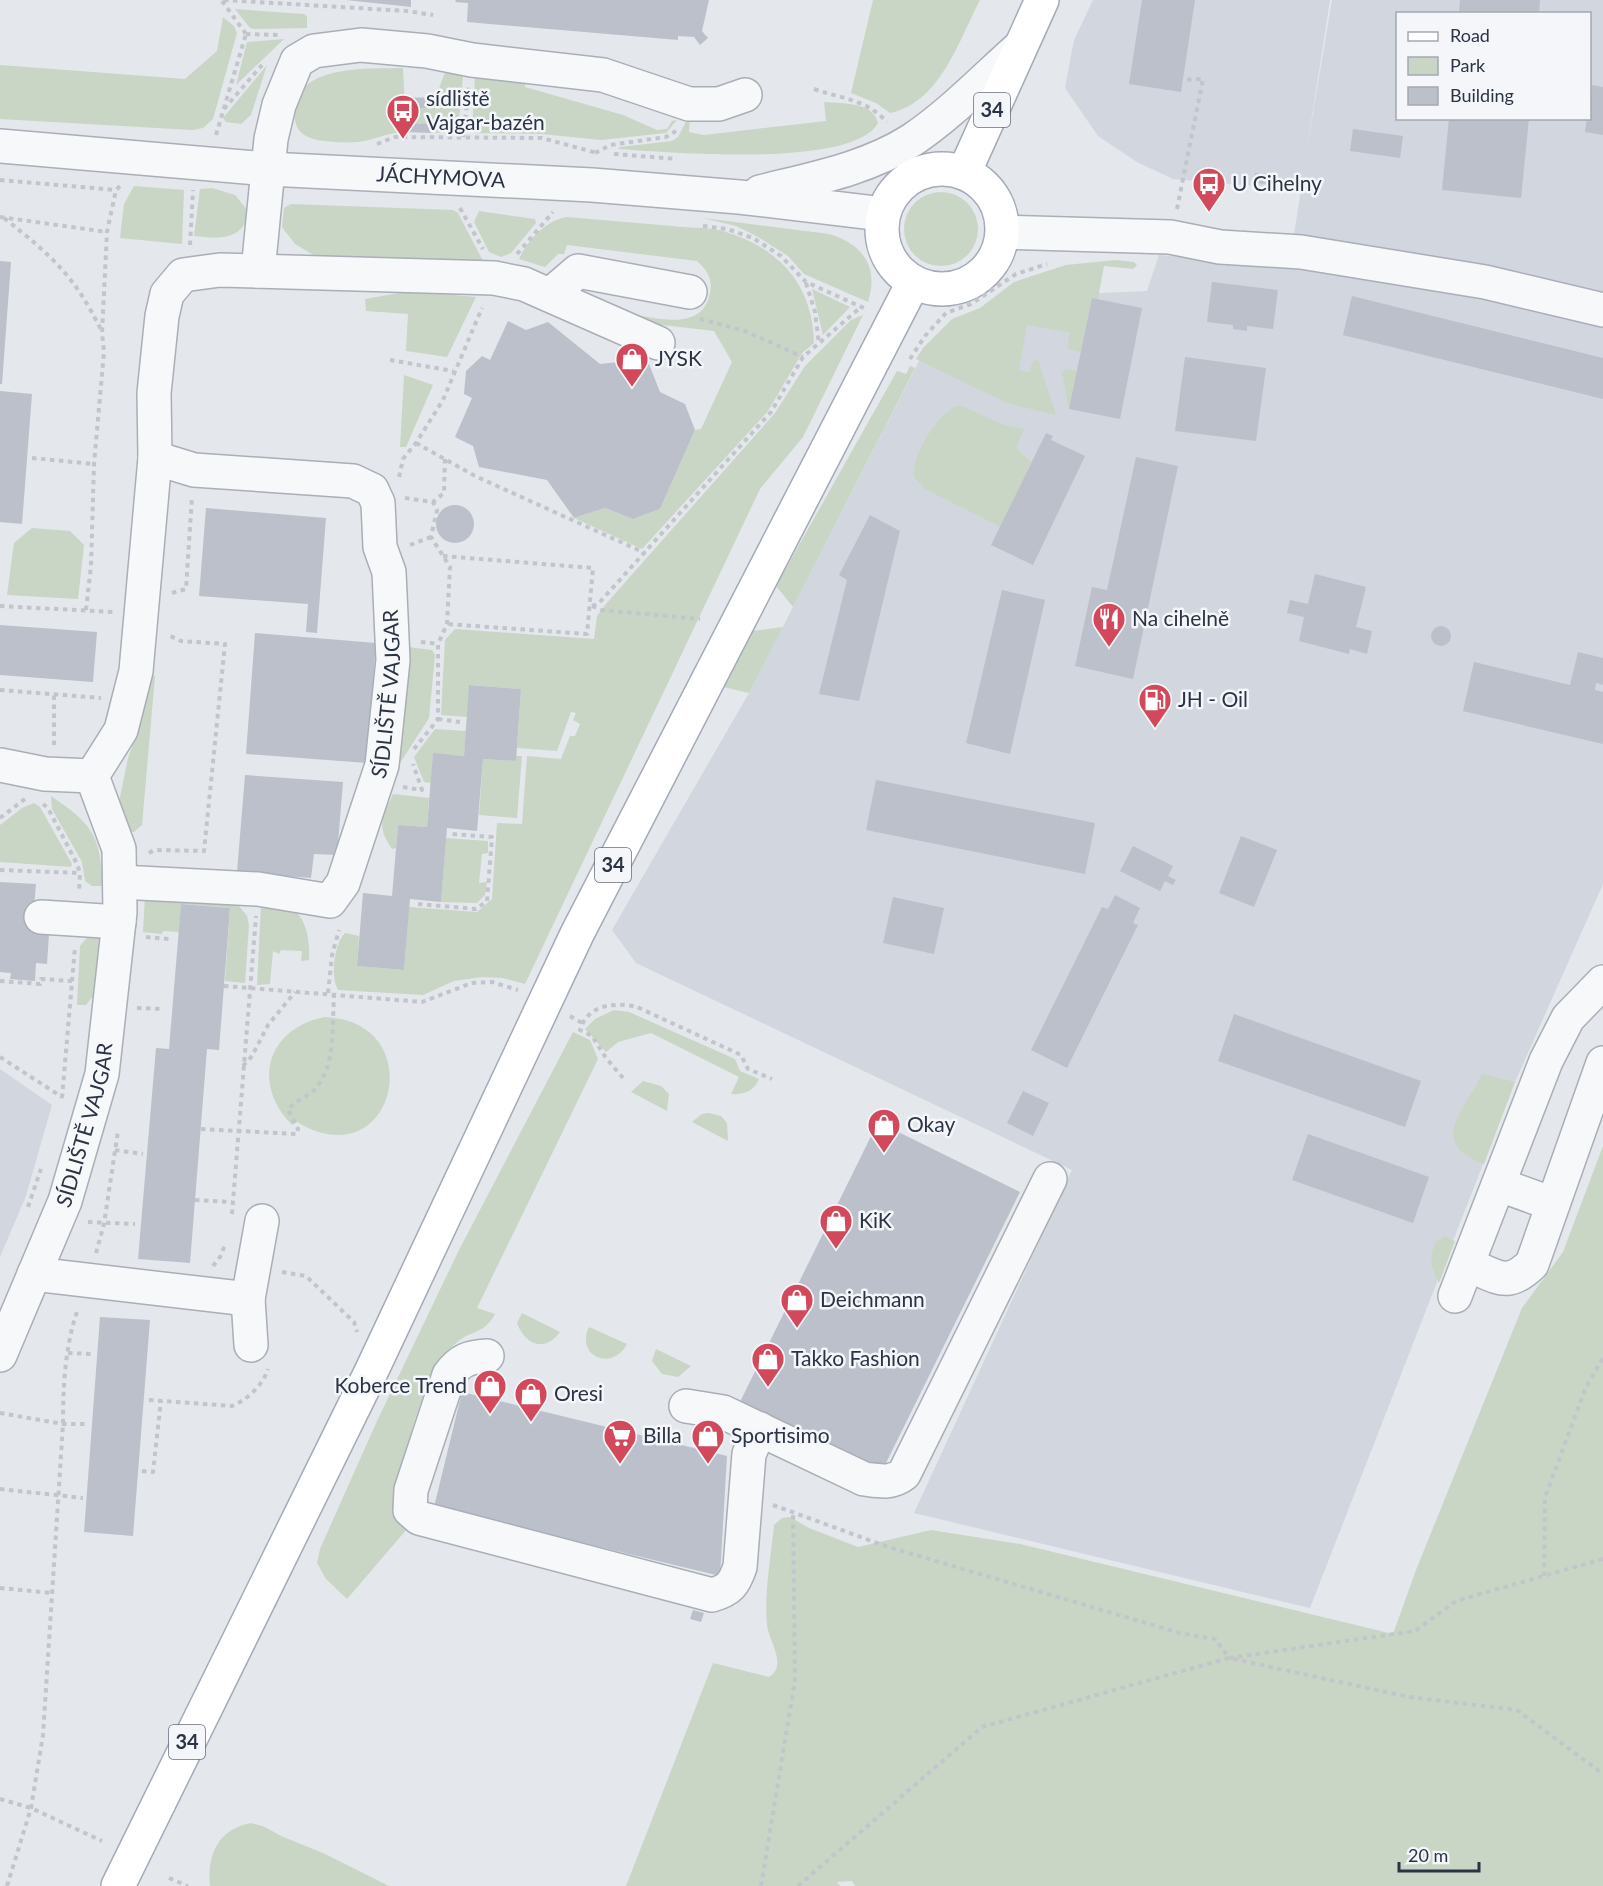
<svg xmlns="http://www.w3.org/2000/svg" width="1603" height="1886" font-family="Lato,sans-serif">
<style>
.built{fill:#d2d6de;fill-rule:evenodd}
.green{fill:#c9d6c5}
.building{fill:#bbc0ca}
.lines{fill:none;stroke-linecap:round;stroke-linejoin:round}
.minor-casing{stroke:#a9aeb7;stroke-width:36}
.major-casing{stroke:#a3abb8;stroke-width:36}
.path{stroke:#c2c5cb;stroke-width:4;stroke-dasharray:4.5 4.5;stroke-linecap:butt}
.minor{stroke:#f7f8fa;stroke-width:33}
.major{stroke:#fff;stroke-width:33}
.labels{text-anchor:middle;stroke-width:5;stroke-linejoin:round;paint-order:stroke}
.shield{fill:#f4f6f9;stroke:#676e7b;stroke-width:1.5}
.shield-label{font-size:20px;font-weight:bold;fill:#2b3445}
.poi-label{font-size:21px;fill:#2b3445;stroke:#f4f6f9;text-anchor:start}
.street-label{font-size:21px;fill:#2b3445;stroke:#f4f6f9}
</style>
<rect width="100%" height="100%" fill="#e4e7ec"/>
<g class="built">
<path d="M1093 0H1330L1306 155 1332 0H1603V884L1515 1082 1310 1608 914 1513 1072 1170 636 963 612 930 749 693 920 359 1014 297 1147 291 1159 255 1289 266 1301 190 1173 179 1137 162 1098 136 1065 88 1074 40ZM1398 14H1590V118H1398Z"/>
<path d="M0 1069 52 1105 26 1196 0 1257Z"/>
</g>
<g class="green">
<path d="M873 0H980C959 40 940 103 890 113L876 103 851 93Z"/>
<path d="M235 9 304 14 307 16V28L254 29 250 28Z"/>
<path d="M223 17 234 26 237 33 213 119 203 128 192 130 0 119V65L185 79 217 51Z"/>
<path d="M284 39 236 85 247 42Z"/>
<path d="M267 65 251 115 241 124 226 122 223 118Z"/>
<path d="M403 68 405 107 436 108V97L445 72 463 75 458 132 432 133V124L404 123 403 132C387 133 374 140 358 142 346 143 329 142 317 140 305 137 297 132 295 120 288 63 367 69 403 68Z"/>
<path d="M475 77 525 81V87L623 115 657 130 667 129 672 121 677 120 666 133 601 140 541 134 475 133 472 131Z"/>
<path d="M824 102C842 104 873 101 878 123 853 169 666 152 618 149L620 147 672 141 678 137 690 114 689 132 704 135 826 121Z"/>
<path d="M134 186 184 190 182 244 120 238 124 204Z"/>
<path d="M212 188 235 195 248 211C245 241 217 239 194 236L200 189Z"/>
<circle cx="941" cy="229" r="37"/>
<path d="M291 204 453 210 458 213 483 261 315 256 295 244 282 227 284 208Z"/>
<path d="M479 211 535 219 536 223 511 253 501 257 489 252 474 222Z"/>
<path d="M567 217C602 220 637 223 672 226 688 228 707 227 723 231 778 247 813 284 814 343L802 353 768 411 642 549 574 518 605 508 633 519 660 509 695 430 701 429 732 362 714 331 646 323 630 314C657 318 703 332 710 293 713 279 707 270 697 261L567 245 564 254H558L545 267 519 259C527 241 546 220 567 217Z"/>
<path d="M703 218 829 234C863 244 879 267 868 302L804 274 788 256 758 237 736 226Z"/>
<path d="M1115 260 1134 262 1137 265 1133 269 1104 266 1098 299 1092 298 1081 352 1067 349 1070 333 1027 325 1019 370 1029 373 1033 361 1038 360 1056 415 1007 403 916 359 923 348 952 319 980 308 1014 282 1066 265Z"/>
<path d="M812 289 850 307 823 335Z"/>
<path d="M410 291 476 297 447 357 406 351 408 314 366 311 365 299Z"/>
<path d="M863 315 803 437 760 489 525 984 503 978 482 977 454 981 423 995 338 990C330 977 334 944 345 933L359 936 357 966 404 970 409 907 477 912 492 899 497 823 522 824 527 756 561 759 570 736H575L580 724 573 720 576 713 571 712 557 751 517 748 521 689 470 685 467 717 441 715 445 640 455 629 594 639 597 616 605 605 775 413 805 366 851 320Z"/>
<path d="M910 366 915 368 793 607 776 586 897 371 906 374Z"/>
<path d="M1067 369 1077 371 1069 409 1062 372Z"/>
<path d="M404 375 433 385 406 447H400Z"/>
<path d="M956 406 965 407 1001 424 1024 429 1016 448 1031 462 1001 527 925 489 914 477C911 456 937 415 956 406Z"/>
<path d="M32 528 70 531 84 545 78 599 7 595 14 543Z"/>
<path d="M783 627 749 693 723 687 752 631Z"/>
<path d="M400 646 432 650 435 655 429 718 393 774Z"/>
<path d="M149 676H155L142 825 134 832H128L119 802 128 758 142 720Z"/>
<path d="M435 729 466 731 464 756 433 754 431 783 424 782 414 757Z"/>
<path d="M516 756H522L517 818 479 815 483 759 515 761Z"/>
<path d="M393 794 429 798 427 827 398 825 396 848 392 849C376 825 382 819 393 794Z"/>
<path d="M51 796C93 825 100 834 103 886H92L85 881 82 862 52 809Z"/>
<path d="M34 803 40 807 72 864 71 867 0 862V825L22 808Z"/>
<path d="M446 838 488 841V853L482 854 479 883 487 882 485 895 477 903 441 902Z"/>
<path d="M145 895 235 901 247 916 249 925 245 983 225 981 230 908 181 904 179 932 163 931 162 934 143 932Z"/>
<path d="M261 905C269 905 283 905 290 908 308 917 310 944 309 960L301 961 302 951 281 950 279 954 273 951 270 984 257 985Z"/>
<path d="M90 934 99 936 94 995 86 1005H77L80 946Z"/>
<path d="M614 1010 629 1012 735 1059 740 1071 759 1079C754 1091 744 1095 731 1094L739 1077 651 1033 618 1042 606 1052 585 1029 595 1019Z"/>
<path d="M325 1017C432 1021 395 1181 297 1122L292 1125C251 1084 267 1028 325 1017Z"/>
<path d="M573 1032 590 1040 598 1059 477 1308 495 1314C484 1335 470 1330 456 1343 427 1370 412 1428 402 1465 400 1474 395 1486 394 1496 394 1509 400 1518 407 1529L347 1599 326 1579 317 1563 320 1549 377 1421 459 1250Z"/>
<path d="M1482 1074 1515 1082 1484 1164C1425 1142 1467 1108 1482 1074Z"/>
<path d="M643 1081 661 1086 669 1094 667 1111 631 1092Z"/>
<path d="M709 1113 721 1116 727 1123 728 1141 692 1122 702 1114Z"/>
<path d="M1603 1146V1886H855L852 1881 837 1882 840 1886H626L713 1663 769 1677C788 1665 769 1642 767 1625 764 1593 771 1557 774 1525L782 1518 790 1517 809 1528 858 1547 931 1530 1020 1544 1393 1634 1416 1570 1522 1308 1563 1252Z"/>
<path d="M1445 1237 1455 1241 1439 1283C1430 1267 1430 1259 1435 1242Z"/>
<path d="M522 1313 560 1332C545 1353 525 1345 517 1323Z"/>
<path d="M589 1327 627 1344C611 1373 575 1355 589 1327Z"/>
<path d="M656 1349 691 1366 678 1377 662 1374 652 1361Z"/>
<path d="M251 1823 265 1827 281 1836 323 1853 389 1886H210C207 1855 218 1829 251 1823Z"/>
</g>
<g class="building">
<path d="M346 0H411V7Z"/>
<path d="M456 0H709L702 31 708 38 700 45 694 37 678 36V40L467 22 468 3 455 2Z"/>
<path d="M1142 0H1195L1181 92 1129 84Z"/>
<path d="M1460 0H1540L1539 14H1459Z"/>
<path d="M1592 85 1603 87V135L1585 132 1587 118H1590Z"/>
<path d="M436 97V108H405L406 98Z"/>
<path d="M1449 118H1529L1521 198 1442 190Z"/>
<path d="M403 123 432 124V133L403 132Z"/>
<path d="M1353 129 1403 136 1400 158 1350 151Z"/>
<path d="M1255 173 1269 174 1268 184 1254 183Z"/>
<path d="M0 261 11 262 2 384H0Z"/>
<path d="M1212 282 1278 290 1273 329 1247 326V331L1233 329V325L1207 322Z"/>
<path d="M1352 296 1603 358V399L1343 335Z"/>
<path d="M1092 298 1142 308 1120 419 1069 409Z"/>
<path d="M508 321 526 330 548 322 600 364 647 359 660 392 685 404 695 430 660 509 633 519 605 508 574 518 547 480 479 467 473 446 455 437 472 398 464 394 466 371 482 356 490 360Z"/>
<path d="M1185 357 1266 368 1256 441 1175 431Z"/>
<path d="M0 391 32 394 22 524 0 522Z"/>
<path d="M1046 433 1053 436 1051 440 1085 456 1033 565 991 545Z"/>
<path d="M1136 457 1178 466 1133 679 1075 666 1092 587 1107 590Z"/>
<circle cx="455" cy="524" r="19"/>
<path d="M206 508 326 518 317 633 306 632 308 604 199 596Z"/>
<path d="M870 515 900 531 859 701 819 694 847 580 839 575Z"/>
<path d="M1315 574 1366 587 1356 627 1372 631 1367 654 1350 649 1349 654 1299 641 1304 617 1287 613 1290 600 1308 604Z"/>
<path d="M1002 590 1045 600 1010 754 966 743Z"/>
<path d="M0 625 97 632 93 682 0 675Z"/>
<circle cx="1441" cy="636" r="10"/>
<path d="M255 633 376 643 367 763 246 754Z"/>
<path d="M1578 652 1603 658V685L1596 683 1595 690 1603 692V744L1463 711 1474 662 1570 685Z"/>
<path d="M469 685 521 689 516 761 483 759 477 831 447 828 441 902 410 899 404 970 357 966 363 893 392 896 398 825 427 827 433 753 464 756Z"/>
<path d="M245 775 343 782 337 855 314 854 311 878 237 872Z"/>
<path d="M876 780 1095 823 1085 874 866 830Z"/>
<path d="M1241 836 1277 850 1254 907 1219 893Z"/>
<path d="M1133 846 1173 866 1168 876 1176 880 1173 885 1165 881 1160 891 1120 871Z"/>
<path d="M0 882 36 884 32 932 49 934 47 964 36 963 35 981 10 979 11 973 0 972Z"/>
<path d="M1115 895 1140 908 1133 923 1138 925 1067 1068 1031 1050 1102 907 1108 909Z"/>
<path d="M893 897 944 908 934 954 883 943Z"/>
<path d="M181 904 230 908 219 1050 207 1049 190 1263 138 1259 156 1048 169 1049Z"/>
<path d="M1234 1014 1421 1081 1405 1127 1218 1061Z"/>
<path d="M1023 1091 1049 1103 1033 1136 1007 1123Z"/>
<path d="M878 1122 1020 1192 884 1467H870L740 1402Z"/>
<path d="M1308 1134 1429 1177 1413 1223 1292 1180Z"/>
<path d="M100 1317 150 1320 133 1536 84 1532Z"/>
<path d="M462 1392 727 1456 720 1576 434 1507Z"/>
<path d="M693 1610 704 1613 701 1622 690 1619Z"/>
</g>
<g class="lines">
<g class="minor-casing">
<g id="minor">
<path id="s1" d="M0 146 268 169 592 185 739 197 883 214"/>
<path d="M760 192C811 179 867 169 912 140 951 114 985 78 1020 47"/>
<path d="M1003 232 1170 237 1220 247 1301 252 1485 282 1603 310"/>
<path d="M258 271 271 139 279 105 297 61 314 51 361 45 427 51 472 60 603 75 689 104H719L745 95"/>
<path d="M550 295 578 271 690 292"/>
<path d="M0 765 45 774 92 776 121 730 136 671 155 458 154 393 162 316 167 294 183 275 220 270 494 278 524 284 658 343"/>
<path id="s2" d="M120 882 258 889 330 901 343 883 382 765 393 660 389 572 380 547 378 503 372 490 353 481 194 470 155 458"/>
<path d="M41 917 119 922"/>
<path d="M1500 1185 1553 1204"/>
<path d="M1468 1265C1498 1276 1506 1289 1532 1264L1603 1063"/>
<path d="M34 1274 248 1299"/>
<path d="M1455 1296 1546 1061 1568 1018 1603 982"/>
<path d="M251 1345 248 1299 262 1221"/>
<path id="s3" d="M0 1355 65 1201 102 1074 120 912 119 849 92 776"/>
<path d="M487 1356C469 1357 460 1360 449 1375L411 1490 410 1510 419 1518 712 1595C730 1590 734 1584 740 1567L749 1454 760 1429"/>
<path d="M686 1406 723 1412 864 1479C880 1481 891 1484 904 1474L1050 1179"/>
</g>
</g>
<g class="major-casing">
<g id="major">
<circle cx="942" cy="229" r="60"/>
<path d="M964 173 1042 0"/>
<path d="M118 1886 371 1372 577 934 913 283"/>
</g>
</g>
<g class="path">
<path d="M224 0 407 11 433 15"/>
<path d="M222 1 246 34"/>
<path d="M246 34 281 35"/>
<path d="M814 89C842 99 866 99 887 122"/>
<path d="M224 109 262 65"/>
<path d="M216 135 246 34"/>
<path d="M463 137 469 87"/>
<path d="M377 144 395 137 542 138 597 153"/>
<path d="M595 153 610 145 666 137 676 131"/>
<path d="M614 154 677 159"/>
<path d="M0 180 116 190"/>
<path d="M460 208 483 249"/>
<path d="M1177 209 1203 79 1183 80"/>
<path d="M0 217 107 232"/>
<path d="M4 218C52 256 75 276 102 332"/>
<path d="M703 226 727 229 753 238 781 256 806 282 866 309"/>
<path d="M190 245 193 190"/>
<path d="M517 254 553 212"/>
<path d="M806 283 815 312 819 344"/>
<path d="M700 319 745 331 803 357"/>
<path d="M910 359 925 336 946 313 971 304 1016 274 1047 264"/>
<path d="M390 360 453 371"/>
<path d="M416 443 475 476 645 553"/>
<path d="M32 458 94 464"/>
<path d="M399 477 403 459 416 443 443 400 482 308"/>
<path d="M405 498 433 502 444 493 445 457"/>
<path d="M410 545 431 537"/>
<path d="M443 556 593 568 587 634 447 624"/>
<path d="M172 593 186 589 192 497"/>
<path d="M0 606 113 612"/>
<path d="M592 606 599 603 771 412 803 357 861 307"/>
<path d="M592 606 602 610 700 619"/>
<path d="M86 610 91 566 94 464 104 352 102 333 107 232 116 190 120 186"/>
<path d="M421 642 438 644"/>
<path d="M0 690 101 698"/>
<path d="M438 719 460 722"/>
<path d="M54 745V694"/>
<path d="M414 749 438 719V644L447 624 450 567 431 537 437 510 433 502"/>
<path d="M403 787 422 790 413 764"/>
<path d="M43 804 48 808 77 864 80 873 79 892"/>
<path d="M0 818 25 799"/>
<path d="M149 853 154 850 204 851 225 644 181 641 168 635"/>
<path d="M0 870 80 873"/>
<path d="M418 904 476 909 487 901 492 837 452 834"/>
<path d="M146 937 169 939"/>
<path d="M0 981 40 984 41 979 72 981"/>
<path d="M224 986 422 1002 472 983 492 982 518 990"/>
<path d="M328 993 332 955 339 930"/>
<path d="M137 1008 164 1009"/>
<path d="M570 1016 582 1023"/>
<path d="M0 1057 62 1097"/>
<path d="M243 1066 252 1056 268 1025 295 992"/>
<path d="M623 1078 606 1058 592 1036 580 1030C588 1004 615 1002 637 1007L741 1055 748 1069 772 1079"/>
<path d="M62 1098 75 947"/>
<path d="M201 1129 297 1134 298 1129 288 1110C295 1100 306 1098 314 1090 336 1067 332 1026 334 996"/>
<path d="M115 1150 143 1154"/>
<path d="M195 1200 232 1202"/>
<path d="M28 1207 41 1169"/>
<path d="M232 1214 256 916"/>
<path d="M88 1222 135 1224"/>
<path d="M96 1253 104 1224 118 1131"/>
<path d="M213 1266 220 1257 225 1245"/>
<path d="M282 1272 306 1276 354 1322 357 1332"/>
<path d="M68 1353 92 1354"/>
<path d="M149 1400 232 1406C247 1400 263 1385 268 1369"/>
<path d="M0 1413 63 1424H88"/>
<path d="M142 1471 153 1472 161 1400"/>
<path d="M0 1489 83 1498"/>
<path d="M773 1505 888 1547 1180 1633 1215 1639 1229 1658 1415 1631 1456 1601 1603 1559"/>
<path d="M1544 1576 1545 1497 1586 1387 1603 1358"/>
<path d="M0 1588 52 1593"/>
<path d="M0 1799 31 1808 102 1841"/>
<path d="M169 1878 188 1886"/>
<path d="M7 1886 31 1808 43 1735 63 1424C63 1386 65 1345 78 1309"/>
<path d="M761 1886 795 1680 793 1511"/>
<path d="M798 1886 982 1727 1229 1658 1409 1697 1517 1710 1603 1774"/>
</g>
<use href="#minor" class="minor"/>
<use href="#major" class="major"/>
</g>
<defs>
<g id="bus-pin" transform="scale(1.725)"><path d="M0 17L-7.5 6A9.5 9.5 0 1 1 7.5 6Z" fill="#d1495b" stroke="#f4f6f9"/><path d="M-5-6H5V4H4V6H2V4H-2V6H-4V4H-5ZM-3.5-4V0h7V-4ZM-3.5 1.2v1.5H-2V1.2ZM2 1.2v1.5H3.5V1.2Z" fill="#fff"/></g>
<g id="shop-pin" transform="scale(1.725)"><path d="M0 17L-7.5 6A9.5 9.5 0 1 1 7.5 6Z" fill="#d1495b" stroke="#f4f6f9"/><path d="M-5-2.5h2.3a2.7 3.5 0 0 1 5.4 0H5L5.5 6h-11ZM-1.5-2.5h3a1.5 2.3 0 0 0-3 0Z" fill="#fff"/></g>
<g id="restaurant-pin" transform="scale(1.725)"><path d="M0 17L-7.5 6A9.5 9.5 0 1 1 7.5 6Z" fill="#d1495b" stroke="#f4f6f9"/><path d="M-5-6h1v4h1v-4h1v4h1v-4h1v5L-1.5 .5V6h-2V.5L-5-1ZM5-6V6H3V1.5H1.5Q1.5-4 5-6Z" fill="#fff"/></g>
<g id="fuel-pin" transform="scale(1.725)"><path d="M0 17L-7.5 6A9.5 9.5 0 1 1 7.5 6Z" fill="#d1495b" stroke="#f4f6f9"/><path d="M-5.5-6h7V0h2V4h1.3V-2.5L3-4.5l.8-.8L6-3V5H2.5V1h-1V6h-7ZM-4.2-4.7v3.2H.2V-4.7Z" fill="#fff"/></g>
<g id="supermarket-pin" transform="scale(1.725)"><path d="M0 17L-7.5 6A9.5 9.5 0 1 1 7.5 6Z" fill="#d1495b" stroke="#f4f6f9"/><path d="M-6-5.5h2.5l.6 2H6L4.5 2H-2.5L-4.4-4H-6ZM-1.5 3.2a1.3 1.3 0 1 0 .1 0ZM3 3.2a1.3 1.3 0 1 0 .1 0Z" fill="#fff"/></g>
</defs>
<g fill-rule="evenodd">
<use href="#bus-pin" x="403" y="111"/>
<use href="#bus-pin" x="1209" y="184"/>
<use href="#shop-pin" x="632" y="359"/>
<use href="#restaurant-pin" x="1109" y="619"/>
<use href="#fuel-pin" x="1155" y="700"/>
<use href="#shop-pin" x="884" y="1125"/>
<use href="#shop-pin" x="836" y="1221"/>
<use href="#shop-pin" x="797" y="1300"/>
<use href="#shop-pin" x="768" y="1359"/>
<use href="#shop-pin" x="490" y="1386"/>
<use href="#shop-pin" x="531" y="1394"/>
<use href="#supermarket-pin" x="620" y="1436"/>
<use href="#shop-pin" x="708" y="1436"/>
</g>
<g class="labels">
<g class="shield">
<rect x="974" y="93" width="36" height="34" rx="4.5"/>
<rect x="595" y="848" width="36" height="34" rx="4.5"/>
<rect x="169" y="1725" width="36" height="34" rx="4.5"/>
</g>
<g class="shield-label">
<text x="992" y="117">34</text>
<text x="613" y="872">34</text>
<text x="187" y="1749">34</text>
</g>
<g class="poi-label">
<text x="426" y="106">sídliště<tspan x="426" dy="24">Vajgar-bazén</tspan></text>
<text x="1232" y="191">U Cihelny</text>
<text x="655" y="366">JYSK</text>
<text x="1132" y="626">Na cihelně</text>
<text x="1178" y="707">JH - Oil</text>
<text x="907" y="1132">Okay</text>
<text x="859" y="1228">KiK</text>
<text x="820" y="1307">Deichmann</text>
<text x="791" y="1366">Takko Fashion</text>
<text x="467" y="1393" text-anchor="end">Koberce Trend</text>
<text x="554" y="1401">Oresi</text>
<text x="643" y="1443">Billa</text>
<text x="731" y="1443">Sportisimo</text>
</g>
<g class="street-label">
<text dy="7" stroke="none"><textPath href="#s1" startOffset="442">JÁCHYMOVA</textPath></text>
<text dy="7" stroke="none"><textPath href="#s2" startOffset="429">SÍDLIŠTĚ VAJGAR</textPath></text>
<text dy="7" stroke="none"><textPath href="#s3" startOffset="246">SÍDLIŠTĚ VAJGAR</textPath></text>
</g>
</g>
<rect x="1396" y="12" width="195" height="108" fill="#f4f6f9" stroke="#a4a8b1" stroke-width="1.5"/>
<rect x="1408" y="32" width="30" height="9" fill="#ffffff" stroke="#a4a8b1" stroke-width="1.5"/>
<text x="1450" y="42" font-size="18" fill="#2b3445">Road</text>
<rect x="1408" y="57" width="30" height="18" fill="#c9d6c5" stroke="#a4a8b1" stroke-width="1.5"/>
<text x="1450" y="72" font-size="18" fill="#2b3445">Park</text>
<rect x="1408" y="87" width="30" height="18" fill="#bbc0ca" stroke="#a4a8b1" stroke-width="1.5"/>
<text x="1450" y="102" font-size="18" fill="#2b3445">Building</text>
<path d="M1399 1862v9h80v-9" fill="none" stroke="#2b3445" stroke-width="3"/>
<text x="1408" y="1862" font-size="18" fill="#2b3445" stroke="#f4f6f9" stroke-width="4.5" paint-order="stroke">20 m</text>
</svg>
